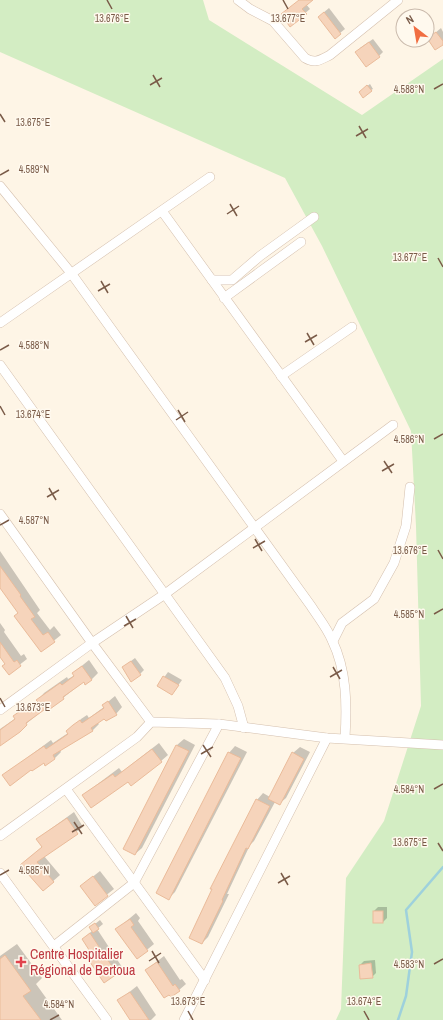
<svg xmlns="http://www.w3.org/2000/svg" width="443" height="1020" font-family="'Archivo Narrow',sans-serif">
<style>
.green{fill:#d3edc3}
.shadow{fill:#0003}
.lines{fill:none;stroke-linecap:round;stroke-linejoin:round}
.stream{stroke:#9ed1dc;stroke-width:2.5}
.building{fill:#f6d4bb;stroke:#eabb9a}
.minor-casing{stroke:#d4bfad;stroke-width:10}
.minor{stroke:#fff;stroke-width:9}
.ticks{fill:none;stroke:#7a5b48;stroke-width:1.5}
.health-dot{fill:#e0444e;stroke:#fff9ee;stroke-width:1.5}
.labels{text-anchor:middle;stroke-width:3;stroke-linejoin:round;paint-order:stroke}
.health-label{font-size:14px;fill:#be3a42;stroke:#fff9ee;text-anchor:start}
.ticks-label{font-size:10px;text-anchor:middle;fill:#7a5b48;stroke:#fff9ee;stroke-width:3;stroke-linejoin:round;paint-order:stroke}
</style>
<rect width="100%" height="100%" fill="#fef5e6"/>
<path class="green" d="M0 0H203L209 20 362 115 443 59V1020H336L341 1009 346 878 384 821 421 706 416 526 411 431 322 246 285 178 0 52Z"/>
<g class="shadow">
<path d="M299 0H312L306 4 310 9 291 25Z"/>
<path d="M329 8 345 29 335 37 323 13Z"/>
<path d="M441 28 443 32V43L428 39Z"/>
<path d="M373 39 383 52 379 56 360 48Z"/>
<path d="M370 84 373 89 371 90H362Z"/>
<path d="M0 551 40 610 37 613 50 630 54 626 61 635 41 651 19 613 0 586Z"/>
<path d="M0 623 5 630 4 632 21 656 24 654 27 659 9 673 3 666 6 663 0 656Z"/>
<path d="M135 658 144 670 140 674 123 667Z"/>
<path d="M89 660 98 673 92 679 86 684 84 681 63 698 48 706 0 745V729L16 718 14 716 21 710 30 704 31 706 39 701 38 700 44 693 67 677 68 679 75 675 73 673Z"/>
<path d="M168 672 182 680 172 694 158 686Z"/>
<path d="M115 696 122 707 116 714 105 717 97 722 99 724 92 731 60 750 61 752 55 758 46 764 44 762 4 775 51 740 53 743 68 733 81 719 87 715 89 718 104 707 103 706Z"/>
<path d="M184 739 195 745 142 848 135 854 124 848 177 745Z"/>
<path d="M159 743 168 755 161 761 128 780 83 795 119 768 122 772Z"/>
<path d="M235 746 247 752 175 892 169 898 229 753Z"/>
<path d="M300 747 310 752 286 798 279 804 275 802 254 841 250 845 227 894H229L208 937 202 943 257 800 263 793 270 797 293 753Z"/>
<path d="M74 812 83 827 44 856 60 875 43 890 28 859 42 847 37 839Z"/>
<path d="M100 871 114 889 95 904 81 886Z"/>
<path d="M378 907H387V918L383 922 374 911Z"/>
<path d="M136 913 140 918 138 921 154 944 137 958 117 929Z"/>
<path d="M100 920 103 924 97 929 122 967 116 973 88 956 92 952 83 939 92 931 90 928Z"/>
<path d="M17 944 42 978 36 984 62 1020H0V956Z"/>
<path d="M164 956 180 980 182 979 186 984 179 990 146 970Z"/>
<path d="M375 960 376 973 372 977 360 965 364 961Z"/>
<path d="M137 986 156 1015 151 1020H131L118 1001Z"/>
</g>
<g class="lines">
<path class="stream" d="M398 1020 406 996 412 952 406 910 443 867"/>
</g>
<g class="building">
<path d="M299 0H313L302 9 307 14 290 27 281 14Z"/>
<path d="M324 12 341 34 335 39 318 17Z"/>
<path d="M436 32 443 41V45L435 50 427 38Z"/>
<path d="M369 42 380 57 366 67 355 52Z"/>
<path d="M367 85 372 91 363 98 359 92Z"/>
<path d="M0 566 21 595 20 596 35 617 31 619 43 635 48 632 55 642 41 652 14 616 18 613 0 588Z"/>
<path d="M0 642 14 662 17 660 21 666 9 675 2 666 5 664 0 657Z"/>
<path d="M131 661 141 675 131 682 122 667Z"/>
<path d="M82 666 92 680 85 685 84 682 63 697 64 699 50 709 48 707 26 723 27 725 20 732 0 746V730L15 719 13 716 23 709 25 712 38 702 36 700 60 683 62 685 74 676 72 673Z"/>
<path d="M163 676 179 685 172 695 157 686Z"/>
<path d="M108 701 117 715 106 721 104 719 91 728 93 731 53 755 55 759 45 766 44 763 32 771 31 770 10 786 2 775 44 746 46 749 68 734 66 731 73 725 80 720 82 723 104 708 102 705Z"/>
<path d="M176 745 189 751 135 855 123 849Z"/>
<path d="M152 749 162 762 131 786 128 782 91 808 82 795 113 774 115 777Z"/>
<path d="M228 752 241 758 169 900 156 893Z"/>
<path d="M292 752 304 759 280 805 268 799Z"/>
<path d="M256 799 270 806 248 849 246 848 222 900 223 901 202 944 189 938 212 889H210Z"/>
<path d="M67 818 78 834 37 862 54 882 43 891 20 865 42 847 36 839Z"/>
<path d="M93 876 108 896 95 906 80 886Z"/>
<rect x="373" y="911" width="10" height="12"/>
<path d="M130 919 134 925 131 927 148 951 137 959 115 929Z"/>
<path d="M95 923 99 929 93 933 89 927Z"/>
<path d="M90 933 117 974 104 983 86 956 91 953 82 939Z"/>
<path d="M5 955 31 991 23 996 41 1020H0V959Z"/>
<path d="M157 962 173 986 175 984 180 991 171 997 169 995 164 998 145 970Z"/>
<path d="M371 963 373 978 360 979 359 965Z"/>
<path d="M130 992 149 1020H130L117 1000Z"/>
</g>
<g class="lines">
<g class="minor-casing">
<g id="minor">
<path d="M238 0 250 9 273 21 305 58C315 64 320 60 330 55L398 0"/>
<path d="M0 186 71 273 311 606C318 617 327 628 332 640 347 671 347 705 345 738"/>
<path d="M162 211 343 461"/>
<path d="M212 280H232L260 256 314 217"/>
<path d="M224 298 301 242"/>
<path d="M0 323 210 177"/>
<path d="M0 365 225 678 238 706 244 728"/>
<path d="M281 376 352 327"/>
<path d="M0 514 92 643 151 722"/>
<path d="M333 641 342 623 374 599 394 563 406 526 410 487"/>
<path d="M0 710 92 643 165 594 393 425"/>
<path d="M66 789 205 980"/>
<path d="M0 836 137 737 151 722 219 724 327 738 443 745"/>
<path d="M0 873 107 1020"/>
<path d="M54 946 134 883 219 724"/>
<path d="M184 1020 327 738"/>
</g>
</g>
<use href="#minor" class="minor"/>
</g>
<path class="ticks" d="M107 0 112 9M283 0 288 9M153 75 160 87M150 85 162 78M434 89 443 84M0 114 5 122M359 126 366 138M356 136 368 129M0 175 9 170M230 204 237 216M227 214 239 206M438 258 443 267M101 281 108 293M98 291 110 284M307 333 314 345M305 342 317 335M0 350 9 345M0 406 5 415M178 410 185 422M176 420 188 412M434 439 443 434M384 461 392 473M382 471 394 464M49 488 56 500M47 497 59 490M0 525 9 520M255 539 262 551M253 548 265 541M438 550 443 559M434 614 443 609M126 616 133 628M124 626 136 619M333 667 340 679M330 677 342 670M0 698 5 707M203 745 211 757M201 754 213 747M434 789 443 784M74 822 82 834M72 832 84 825M438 843 443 851M281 873 288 885M0 875 9 870M278 883 290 876M152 951 159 963M149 961 161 953M434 964 443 959M188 1011 193 1020M364 1011 369 1020M50 1020 59 1015"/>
<path class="health-dot" d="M19 956h4v4h4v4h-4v4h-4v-4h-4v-4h4z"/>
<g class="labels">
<g class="health-label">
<text x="30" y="959">Centre Hospitalier<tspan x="30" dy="16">Régional de Bertoua</tspan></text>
</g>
</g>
<g class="ticks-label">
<text x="112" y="22">13.676°E</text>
<text x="288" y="22">13.677°E</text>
<text x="409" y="93">4.588°N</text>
<text x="33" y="126">13.675°E</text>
<text x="34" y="173">4.589°N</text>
<text x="410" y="261">13.677°E</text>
<text x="34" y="349">4.588°N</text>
<text x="33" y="418">13.674°E</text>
<text x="409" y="443">4.586°N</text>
<text x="34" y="524">4.587°N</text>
<text x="410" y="554">13.676°E</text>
<text x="409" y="618">4.585°N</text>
<text x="33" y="711">13.673°E</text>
<text x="409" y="793">4.584°N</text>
<text x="410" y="846">13.675°E</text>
<text x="34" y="874">4.585°N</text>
<text x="409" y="968">4.583°N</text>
<text x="188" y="1005">13.673°E</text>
<text x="364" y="1005">13.674°E</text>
<text x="59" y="1008">4.584°N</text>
</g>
<g transform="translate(415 28) rotate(329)"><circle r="19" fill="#fff9ee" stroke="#cabaac"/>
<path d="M0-3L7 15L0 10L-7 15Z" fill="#f16e42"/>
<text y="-6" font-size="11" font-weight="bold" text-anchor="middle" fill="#7a5b48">N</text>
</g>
</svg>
